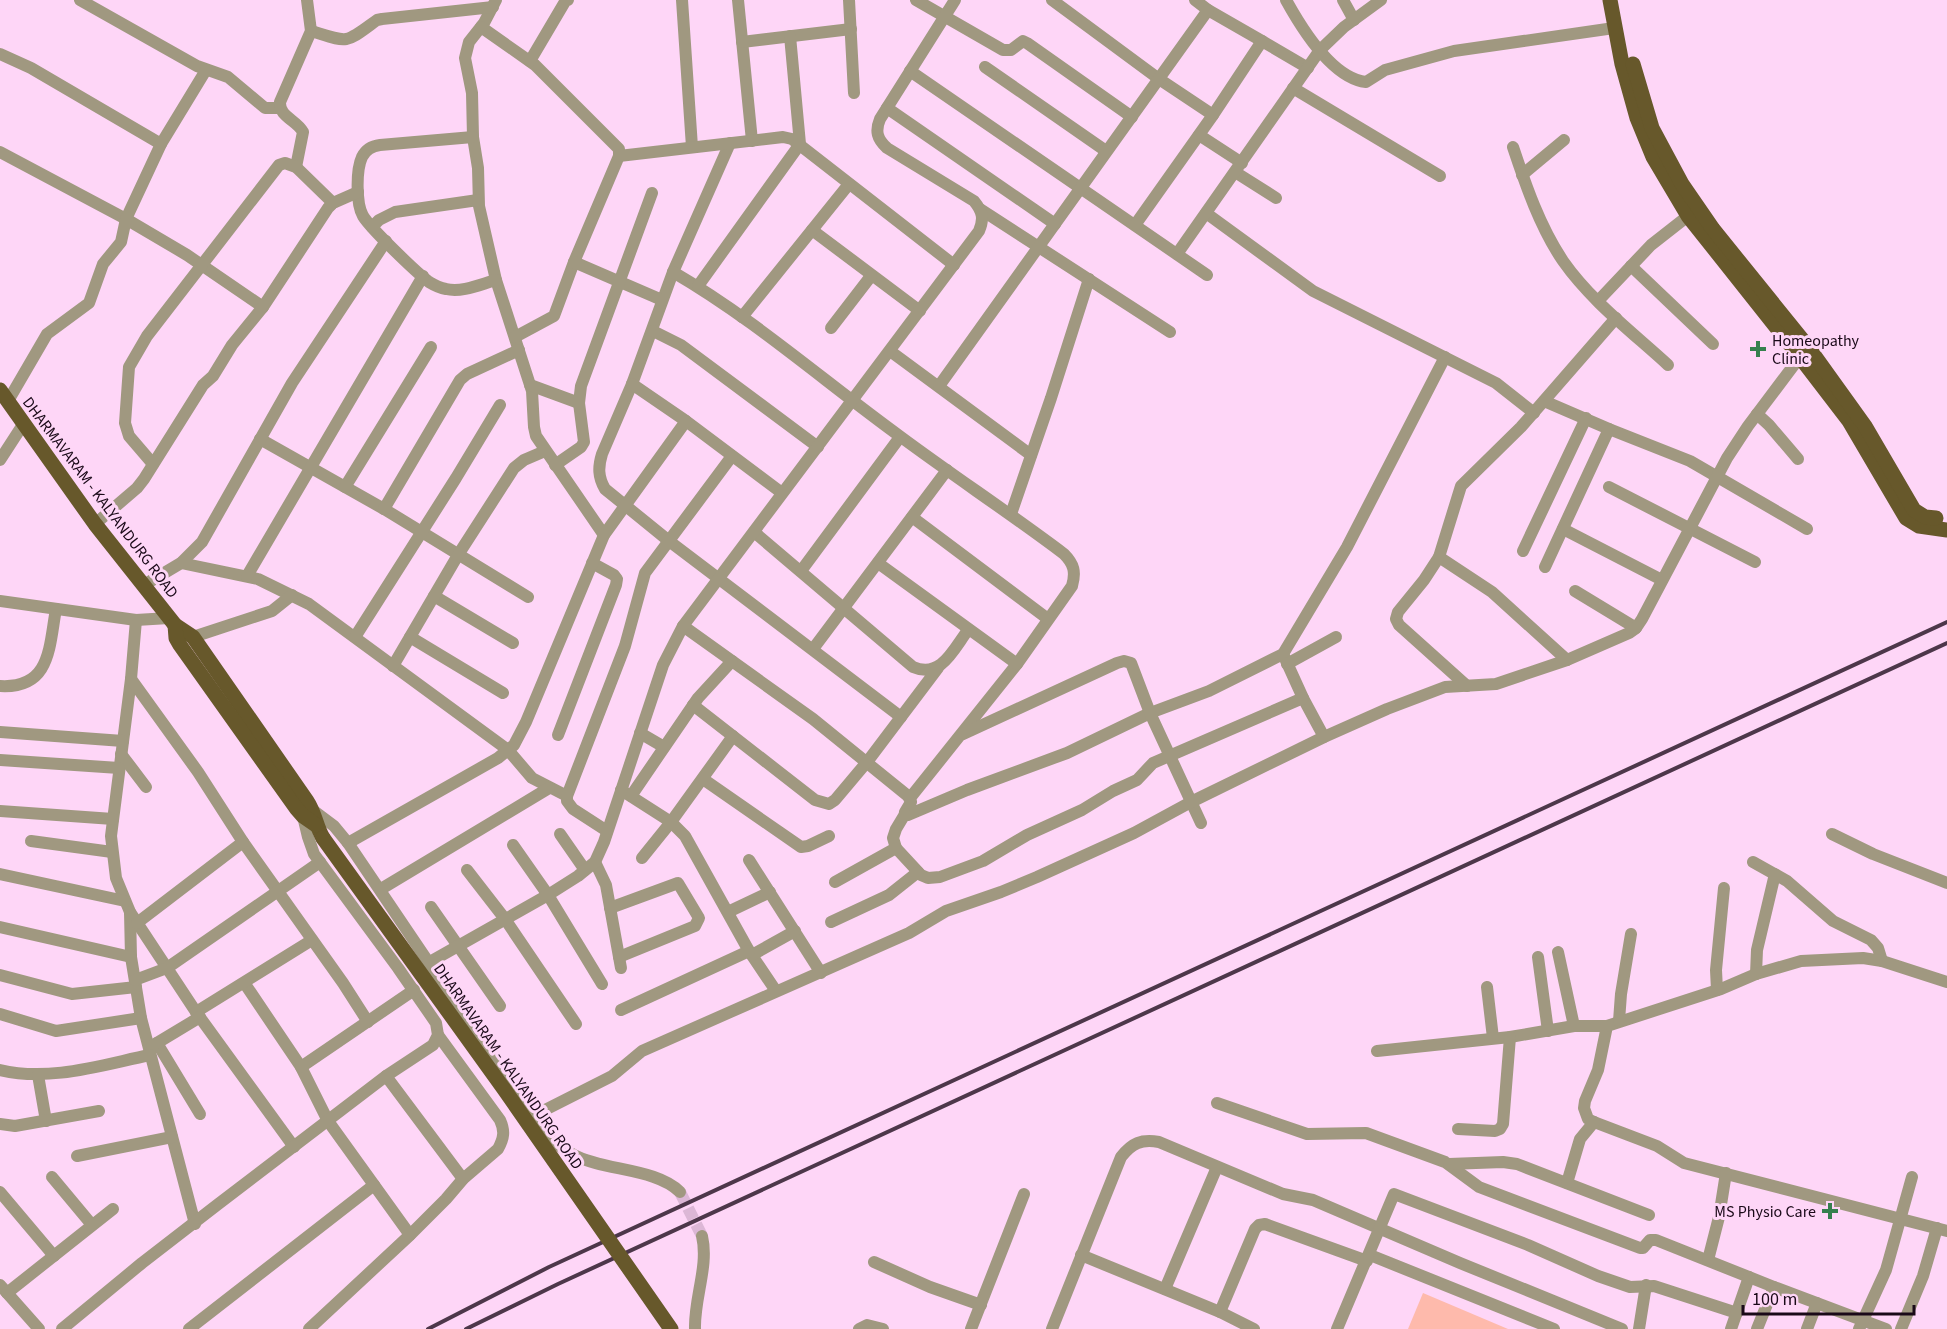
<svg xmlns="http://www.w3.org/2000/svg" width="1947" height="1329" font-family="'Source Sans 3',sans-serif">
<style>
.pitch{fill:#febaac}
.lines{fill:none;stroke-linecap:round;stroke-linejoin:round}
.minor-tunnel{stroke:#dcb7d6;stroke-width:12;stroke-dasharray:12 6;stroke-linecap:butt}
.minor{stroke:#a09880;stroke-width:12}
.major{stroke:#67582b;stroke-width:15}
.rail{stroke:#4d374a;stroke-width:4}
.major-bridge{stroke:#67582b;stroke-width:15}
.poi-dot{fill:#35804e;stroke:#fed6f7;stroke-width:2}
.labels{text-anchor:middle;stroke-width:6;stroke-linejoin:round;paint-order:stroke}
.poi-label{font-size:16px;fill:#1a0918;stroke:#fed6f7;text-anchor:start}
.street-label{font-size:16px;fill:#1a0918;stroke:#fed6f7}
</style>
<rect width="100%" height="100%" fill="#fed6f7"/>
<path class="pitch" d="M1423 1293 1508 1329H1408Z"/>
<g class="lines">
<path class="minor-tunnel" d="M680 1192 702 1236"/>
<g class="minor">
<path d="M80 0 197 66 228 77 265 108H280"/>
<path d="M496 0 484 23 469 42 465 58 472 93 473 137 478 168 479 206 496 280 532 391 534 427 536 436 604 535"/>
<path d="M682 0 692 147"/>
<path d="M738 0 752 141"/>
<path d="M849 0 854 93"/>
<path d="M916 0 1003 50H1011L1023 41 1027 43 1132 117"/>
<path d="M1052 0 1159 79 1213 115"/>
<path d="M1195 0 1208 10 1262 41"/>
<path d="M1286 0C1302 29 1332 78 1366 82L1385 70 1454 51 1614 28"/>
<path d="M1343 0 1354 20"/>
<path d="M481 27 535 65 619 149V156L574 262 554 316 515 337"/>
<path d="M311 31C350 43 344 44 377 20L382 19 493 7"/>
<path d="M742 42 851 29"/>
<path d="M0 54 31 68 161 144"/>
<path d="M530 61 566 0H568"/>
<path d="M985 67 1106 151"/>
<path d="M910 71 1207 275"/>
<path d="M1293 88 1440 176"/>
<path d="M887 108 1055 224"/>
<path d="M1199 135 1242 163"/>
<path d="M473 137 380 145C372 146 366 149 362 157 356 170 356 204 363 216 371 229 416 272 429 282 434 285 440 288 446 289 462 293 481 284 496 280"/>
<path d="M730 143 673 272 632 384 602 454C598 467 598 477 605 489L669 541 901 717"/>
<path d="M1513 147C1526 186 1540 227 1563 261 1591 301 1632 332 1668 365"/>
<path d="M0 152 126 219 187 255 263 307"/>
<path d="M619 156 783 137 792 139 954 265"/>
<path d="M296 167 303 132C297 120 279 117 280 102L311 31 307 0"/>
<path d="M1235 172 1276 198"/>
<path d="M1522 175 1564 140"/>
<path d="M980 209 1170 332"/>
<path d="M1206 213 1313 291 1496 383 1534 413"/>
<path d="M1135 225 1213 115 1262 41 1308 68"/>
<path d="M372 227 379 220 395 212 478 200"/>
<path d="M812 230 920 311"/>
<path d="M1177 254 1320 50 1344 27 1381 0"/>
<path d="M574 262 662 300"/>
<path d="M1631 266 1713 344"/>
<path d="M673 272C754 319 825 382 901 437 955 477 1011 514 1064 554 1074 564 1076 572 1072 586L1017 664 910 798"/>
<path d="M698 286 800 144 790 36"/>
<path d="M1598 301 1651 245 1688 216"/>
<path d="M742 317 849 184"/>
<path d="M831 328 871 276"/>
<path d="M653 331 681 345 818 447"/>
<path d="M890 351 1031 455"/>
<path d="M632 384 686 421 782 493"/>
<path d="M530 385 579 403"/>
<path d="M939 386 1208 10"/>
<path d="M8 401 47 334 89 303 103 264 121 242 126 219 161 144 206 70"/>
<path d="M1544 401 1609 429 1690 461 1807 529"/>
<path d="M1757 414 1769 425 1798 459"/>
<path d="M260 439 384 509 528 597"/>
<path d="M0 460 24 423"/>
<path d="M153 464 129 436 125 423 129 367 147 336 279 165 285 163 296 167 333 203"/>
<path d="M555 465 581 447 584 442 579 403 581 386 652 193"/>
<path d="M345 487 431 347"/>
<path d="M1609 487 1755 562"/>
<path d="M384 509 460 380 467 374 519 350"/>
<path d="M1011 514 1051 398 1089 279"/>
<path d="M912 517 1048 619"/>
<path d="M95 524 137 488 144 479 203 385 213 376 232 345 263 307 328 208 333 203 358 192"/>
<path d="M1563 529 1662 580"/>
<path d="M754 532 913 667C941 679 953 650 968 630"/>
<path d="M1523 551 1586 418"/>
<path d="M1439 557 1492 592 1567 660"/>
<path d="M181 563 258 579 309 604 508 750 532 778 567 796"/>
<path d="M878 563 1017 664"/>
<path d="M1545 567 1609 429"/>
<path d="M801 571 900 437"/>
<path d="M247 576 423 276"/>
<path d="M144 585 181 563 202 542 292 383 386 241"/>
<path d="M1575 591 1636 628"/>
<path d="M434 596 513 643"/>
<path d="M0 601 136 620 169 618"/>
<path d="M136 620 131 679 111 836 116 878 130 912 196 1012 294 1147"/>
<path d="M683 626 813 719 908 796 911 802 905 812 908 815 967 790 1067 753 1150 713 1209 691 1283 654 1347 547 1445 357"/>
<path d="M193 637 272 611 292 595"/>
<path d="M355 637 456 478 500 405"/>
<path d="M410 637 503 693"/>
<path d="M813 649 947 470"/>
<path d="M1283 654 1303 698 1324 737"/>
<path d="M1287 664 1336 637"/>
<path d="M393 666 458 555 514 468 524 460 545 451"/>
<path d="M131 679 198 772 243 842 343 983 368 1022"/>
<path d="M0 686C51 689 49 647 56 609"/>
<path d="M1467 686 1399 625 1396 619 1398 612 1424 580 1439 557 1461 486 1521 427 1616 318"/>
<path d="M693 705 815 800 829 804 835 800 867 762 938 668"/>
<path d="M0 732 123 741"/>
<path d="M640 733 664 747"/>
<path d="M963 734 1117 663 1124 661 1131 663 1150 713 1201 823"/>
<path d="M558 735 616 585 617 579 614 575 592 563"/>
<path d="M121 754 146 787"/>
<path d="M0 760 119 768"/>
<path d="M703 779 801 847 808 846 829 836"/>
<path d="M621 790 671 822 685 836 749 951 776 991"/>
<path d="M631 796 698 698 732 661"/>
<path d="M0 811 113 819"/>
<path d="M314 811 334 826 348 843 535 1120C547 1134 557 1147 574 1155 604 1171 656 1168 680 1192"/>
<path d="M905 814 896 829 893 838 896 848 921 875 928 878 940 877 983 861 1027 835 1082 810 1113 791 1137 780 1153 763 1303 698"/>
<path d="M607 831 573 809 567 801V796L625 646 645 573 732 456"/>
<path d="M560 834 585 870"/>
<path d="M1832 834 1873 854 1947 883"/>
<path d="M31 841 112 852"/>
<path d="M348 843 498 758 514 745 526 722 604 535 686 421"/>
<path d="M513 845 548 895 602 984"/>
<path d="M642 858 671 822 733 736"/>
<path d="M749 860 821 973"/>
<path d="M595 862 606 885 621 968"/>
<path d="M1753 862 1787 881 1833 921 1871 940 1878 948 1882 961"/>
<path d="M467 870 505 919 576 1024"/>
<path d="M0 874 125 901"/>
<path d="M835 882 896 848"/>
<path d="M381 889 549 788"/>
<path d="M431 907 500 1006"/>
<path d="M610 908 678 883 699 918 695 926 619 957"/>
<path d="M130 912 131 957 141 1018 195 1224"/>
<path d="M728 912 770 892"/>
<path d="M831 922 889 895 918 872"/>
<path d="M137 923 243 842"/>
<path d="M0 927 131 957"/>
<path d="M1558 952 1574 1026"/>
<path d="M752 955 795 931"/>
<path d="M1538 957 1548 1031"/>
<path d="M428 963 548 895 578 876 595 862 604 842 663 665 683 626 979 231C984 219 983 212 974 201L887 148C877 139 875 131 880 119L955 0"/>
<path d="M1756 974 1757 950 1775 874"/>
<path d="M0 975 72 994 136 987"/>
<path d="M135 980 167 968 320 862"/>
<path d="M1947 982 1882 961 1863 958 1801 961 1756 974 1721 989 1607 1026 1598 1070 1585 1101 1584 1108 1588 1119 1594 1122 1657 1146 1684 1163 1947 1231"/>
<path d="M245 984 301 1067 328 1121 410 1235"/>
<path d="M1487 987 1493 1038"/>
<path d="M1717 990 1716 970 1724 888"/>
<path d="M621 1010 749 951"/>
<path d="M196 1012 312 940"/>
<path d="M0 1014 56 1031 141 1018"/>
<path d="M1619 1021 1621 994 1631 934"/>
<path d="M157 1043 200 1114"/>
<path d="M152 1046 200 1017"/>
<path d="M1377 1051 1510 1037 1574 1026H1607"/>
<path d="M301 1067 414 990"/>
<path d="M0 1070C50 1082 101 1065 150 1055"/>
<path d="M38 1075 46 1121"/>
<path d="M386 1076 463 1179"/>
<path d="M1217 1103 1307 1134 1366 1133 1445 1162 1479 1187 1640 1248H1643L1650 1240H1656L1774 1287 1886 1329"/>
<path d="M533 1116 612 1076 642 1051 909 933 946 911 1001 892 1037 877 1134 833 1191 802 1324 737 1387 709 1445 687 1496 684 1567 660 1629 633 1636 628 1642 619 1727 458 1748 426 1800 357"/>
<path d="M0 1124 15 1126 99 1111"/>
<path d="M1458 1129 1495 1131 1500 1129 1503 1124 1510 1037"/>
<path d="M77 1156 172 1137"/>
<path d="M1449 1164 1503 1162 1517 1164 1649 1215"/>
<path d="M52 1177 92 1225"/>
<path d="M1567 1183 1580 1139 1594 1122"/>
<path d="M0 1192 54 1256"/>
<path d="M1081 1255 1220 1312 1254 1329"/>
<path d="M1370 1255 1554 1329"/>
<path d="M1708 1260 1719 1217 1726 1173"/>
<path d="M874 1262 930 1287 981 1305"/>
<path d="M0 1285 39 1329"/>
<path d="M1165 1289 1217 1167"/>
<path d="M7 1293 113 1209"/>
<path d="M1220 1312 1255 1229 1259 1225 1265 1224 1367 1261"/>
<path d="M62 1329 142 1263 217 1205 386 1076 433 1045 438 1035 436 1023 398 968 314 854 308 837 303 816"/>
<path d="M189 1329 374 1185"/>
<path d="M309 1329 410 1235 446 1199 463 1179 498 1149C504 1138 505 1131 500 1120L438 1035"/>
<path d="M695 1329C694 1298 709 1266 702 1236"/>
<path d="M859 1329 867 1325 883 1329"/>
<path d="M971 1329 1024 1194"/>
<path d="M1052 1329 1121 1157C1132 1143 1141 1139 1159 1142L1283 1194 1313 1200 1460 1263 1622 1329"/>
<path d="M1337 1329 1394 1194 1528 1245 1598 1276 1630 1287 1654 1286 1737 1313"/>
<path d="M1639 1329 1646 1285"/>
<path d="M1731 1329 1749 1277"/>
<path d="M1757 1329 1774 1287"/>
<path d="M1807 1329 1817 1303"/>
<path d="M1859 1329 1886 1270 1912 1177"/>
<path d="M1901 1329 1923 1276 1937 1228"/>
</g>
<g class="major">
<path d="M1610 0 1622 64 1637 118 1653 157 1688 216 1800 357 1849 421 1906 518 1919 526 1947 530"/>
<path d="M1633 64 1652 128 1682 184 1713 229 1809 348 1865 426 1914 510 1925 517 1936 518"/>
<path d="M0 390 95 524 175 625 193 637 307 801C315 813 316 826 323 838"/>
<path d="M175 625 176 638 180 645 296 808 303 816 316 825"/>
</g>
<g class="rail">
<path d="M428 1329 549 1267 1947 622"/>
<path d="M466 1329 558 1284 1947 643"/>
</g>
<path class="major-bridge" d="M323 838 504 1089 671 1329"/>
</g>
<g class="poi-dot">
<path d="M1755 340h6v6h6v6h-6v6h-6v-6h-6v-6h6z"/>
<path d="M1827 1202h6v6h6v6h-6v6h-6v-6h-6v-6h6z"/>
</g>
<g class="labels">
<g class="poi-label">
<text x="1772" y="346">Homeopathy<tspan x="1772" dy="18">Clinic</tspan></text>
<text x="1816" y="1217" text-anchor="end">MS Physio Care</text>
</g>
<g class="street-label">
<text transform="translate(101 497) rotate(53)" y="6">DHARMAVARAM - KALYANDURG ROAD</text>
<text transform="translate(509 1066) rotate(55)" y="6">DHARMAVARAM - KALYANDURG ROAD</text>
</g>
</g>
<path d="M1743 1305v9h171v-9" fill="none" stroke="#1a0918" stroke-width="3"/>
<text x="1752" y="1305" font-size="18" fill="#1a0918" stroke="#fed6f7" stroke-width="4.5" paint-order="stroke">100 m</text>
</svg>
